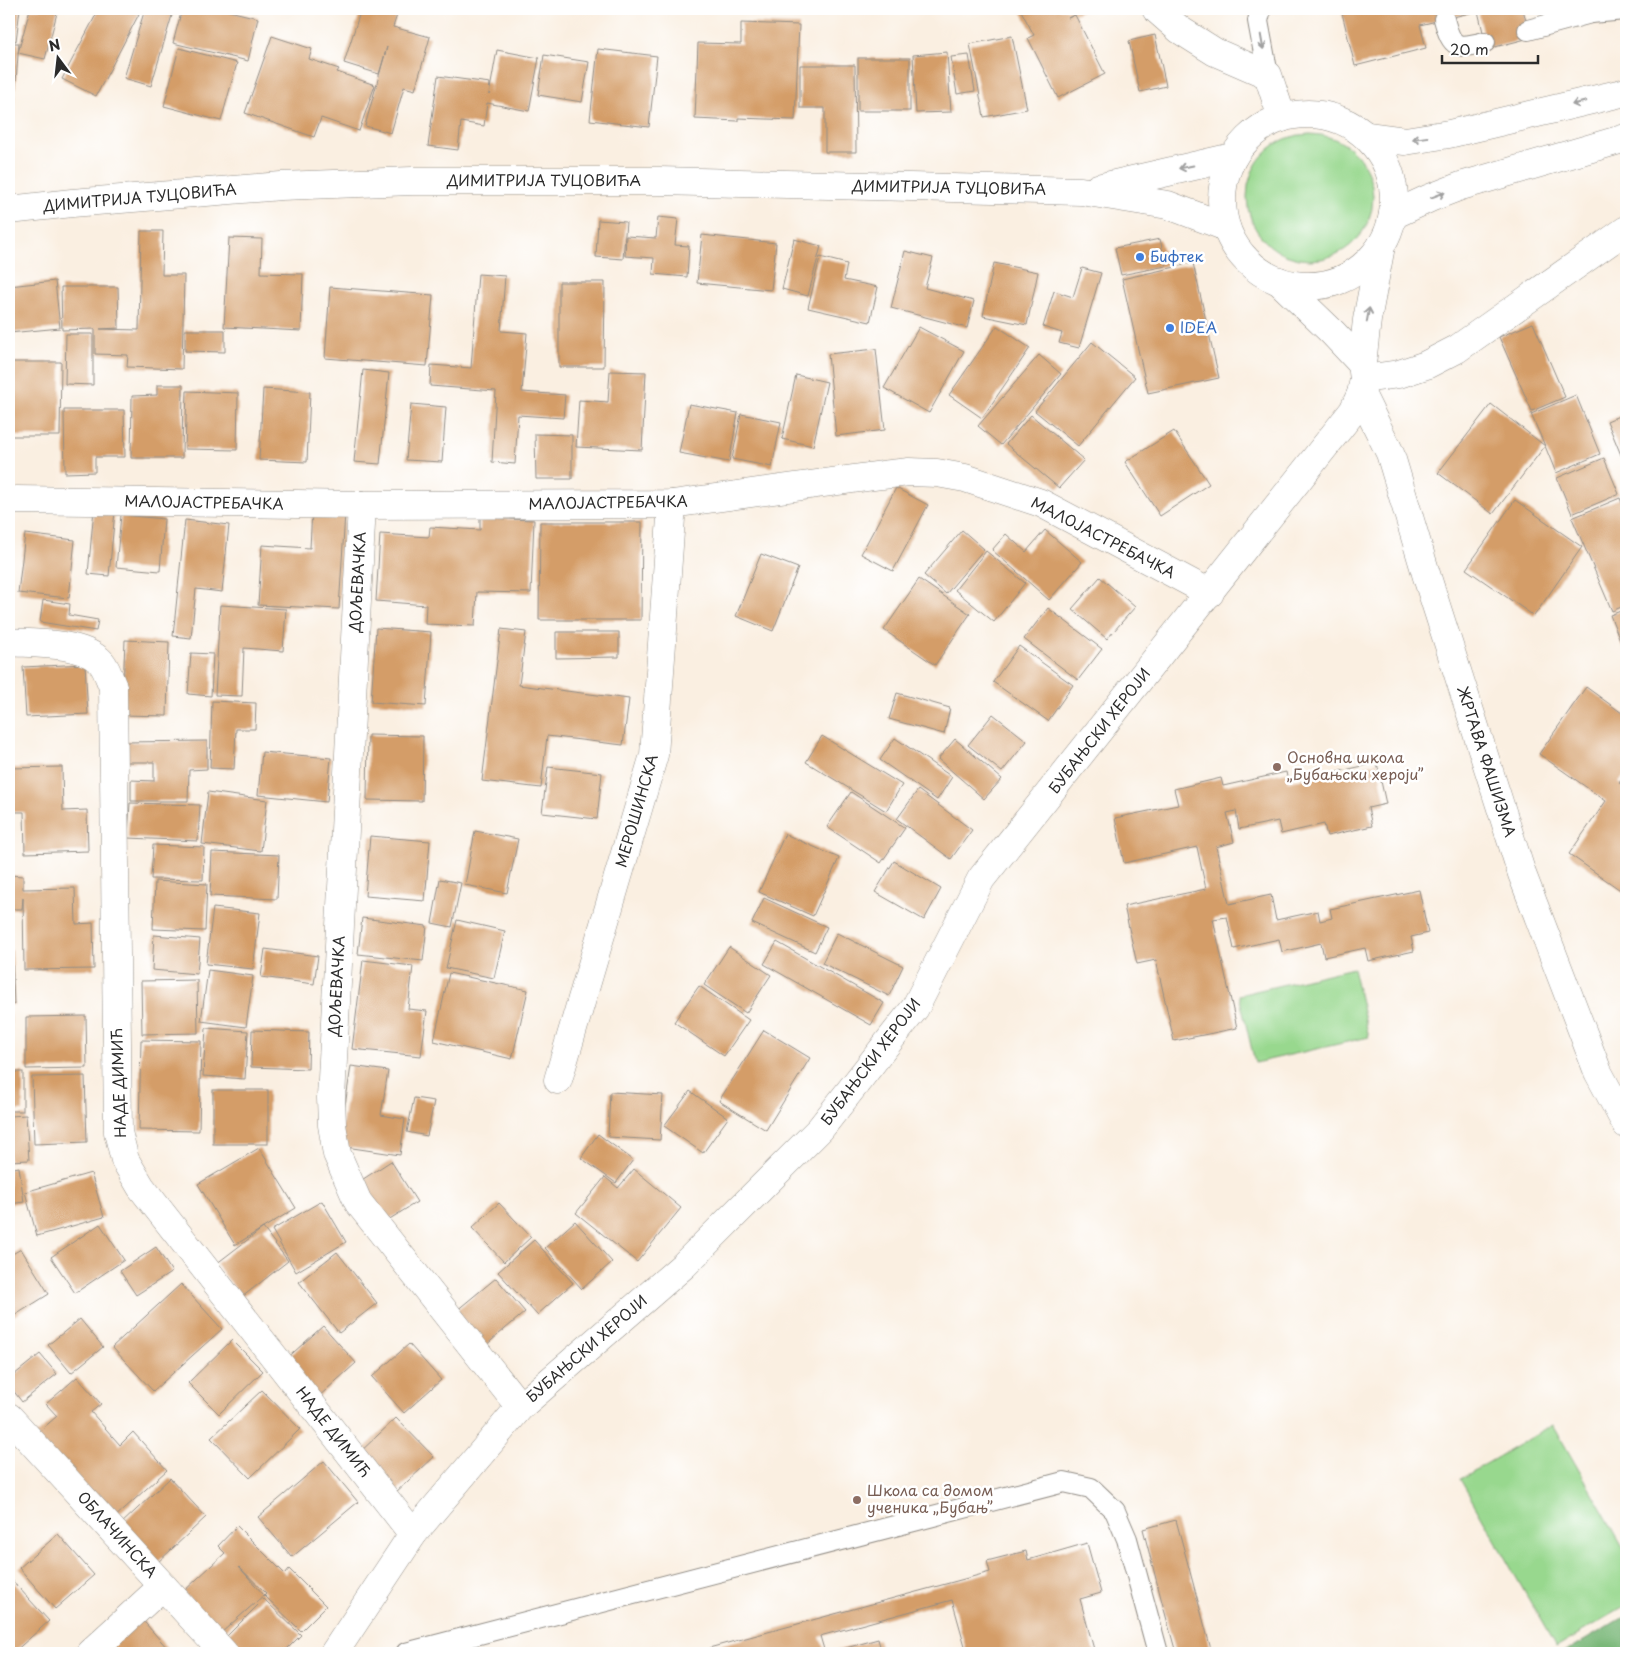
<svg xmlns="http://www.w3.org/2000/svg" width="1635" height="1662" font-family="'Playpen Sans',sans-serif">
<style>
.green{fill:#98d88e;stroke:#62825c}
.forest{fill:#7ab879;stroke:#527252}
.building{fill:#d49d68}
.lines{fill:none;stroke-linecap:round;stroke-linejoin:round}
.service-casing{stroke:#928d86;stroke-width:22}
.minor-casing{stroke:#928d86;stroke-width:29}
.secondary-casing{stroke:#928d86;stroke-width:29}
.service{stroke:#fff;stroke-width:20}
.minor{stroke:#fff;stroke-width:28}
.secondary{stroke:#fff;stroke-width:28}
.oneway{stroke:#a0a0a0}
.shop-dot{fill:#3f7fe0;stroke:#fff;stroke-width:2}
.education-dot{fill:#8d6e63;stroke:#fff;stroke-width:2}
.labels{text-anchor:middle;stroke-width:5;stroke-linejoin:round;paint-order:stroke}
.street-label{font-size:15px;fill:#2b2b2b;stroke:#fff}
.shop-label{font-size:15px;fill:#366cbe;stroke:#fff;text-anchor:start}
.education-label{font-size:15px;fill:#785e54;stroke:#fff;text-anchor:start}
</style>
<rect width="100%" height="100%" fill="#fff"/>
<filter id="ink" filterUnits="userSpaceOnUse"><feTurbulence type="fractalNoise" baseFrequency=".02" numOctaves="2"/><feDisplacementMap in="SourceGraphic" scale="10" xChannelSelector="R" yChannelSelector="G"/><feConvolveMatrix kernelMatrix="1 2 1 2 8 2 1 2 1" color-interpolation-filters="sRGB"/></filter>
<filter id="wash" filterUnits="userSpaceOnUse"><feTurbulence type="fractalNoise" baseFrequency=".0096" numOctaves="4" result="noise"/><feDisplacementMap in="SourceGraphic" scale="20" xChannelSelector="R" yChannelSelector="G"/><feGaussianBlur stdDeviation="1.12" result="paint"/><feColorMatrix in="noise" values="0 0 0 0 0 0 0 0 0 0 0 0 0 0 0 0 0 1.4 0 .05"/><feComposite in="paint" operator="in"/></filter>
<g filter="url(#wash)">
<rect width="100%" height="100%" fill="#faefe1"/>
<g class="green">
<circle cx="1310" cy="197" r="63"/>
<path d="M1353 968 1369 1037 1255 1063 1239 995Z"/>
<path d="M1553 1425 1626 1552V1606L1556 1647 1460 1479Z"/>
</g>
<path class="forest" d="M1626 1616V1653H1563Z"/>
<g id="blocks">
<g class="building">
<path d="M9 9H20L16 41 9 40Z"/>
<path d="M30 9H58L45 59 18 53Z"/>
<path d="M99 9H129L139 14 96 96 62 79Z"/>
<path d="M145 9H164L173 12 151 86 124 78Z"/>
<path d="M182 9H221L258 18 248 61 173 43Z"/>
<path d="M361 9H399L393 27 430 37 415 90 404 87 391 133 365 126 387 47 379 74 344 63Z"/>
<path d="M1020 9H1085L1068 18 1075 15 1105 74 1058 98 1028 38 1034 35Z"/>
<path d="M1341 9H1523L1530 38 1487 49 1478 11 1420 25 1426 48 1355 66Z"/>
<path d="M741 23 799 25 795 120 738 118V121L695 119 698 43 741 44Z"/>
<path d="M1155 35 1166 86 1140 92 1129 41Z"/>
<path d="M272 36 312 49 309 59 339 69 337 72 375 85 359 131 321 118 314 137 245 113Z"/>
<path d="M1012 36 1027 109 984 117 970 44Z"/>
<path d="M9 43H19L14 106 9 105Z"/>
<path d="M179 48 237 63 221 121 164 106Z"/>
<path d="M598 49 657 56 649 127 590 120Z"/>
<path d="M497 50 539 58 529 111 487 103 484 126 461 122 458 150 428 146 438 76 490 83 489 95Z"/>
<path d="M947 52 951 112 916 113 913 55Z"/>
<path d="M544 55 589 62 582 102 538 95Z"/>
<path d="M969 55 975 91 957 94 951 57Z"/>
<rect x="858" y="58" width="52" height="53"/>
<path d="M800 65H855L856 152H825V108H800Z"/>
<path d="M658 217 678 219 675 245 689 246 687 277 653 274 654 258 625 256 626 236 656 238Z"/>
<path d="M598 220 626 222 623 259 596 257Z"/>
<path d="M141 231H163L162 275H184L182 369 127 367 128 355 95 354V329L62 330 61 287H118L119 328 100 329 139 330Z"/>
<path d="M702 235 776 243 771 290 697 283Z"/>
<path d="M229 238 262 239 261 273 303 274 301 331 224 327Z"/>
<path d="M794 239 821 246 808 296 782 289Z"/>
<path d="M1160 239 1166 266 1121 275 1115 248Z"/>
<path d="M905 251 933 258 925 288 974 301 967 328 891 308Z"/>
<path d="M820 257 847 264 844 280 878 287 870 322 808 308Z"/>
<path d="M994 263 1038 272 1027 325 983 316Z"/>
<path d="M1193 263 1219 378 1148 393 1122 279Z"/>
<path d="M1082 268 1101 273 1079 348 1059 343 1062 333 1043 327 1054 291 1073 297Z"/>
<path d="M478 274 505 276 501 331 527 333 522 392 565 395 563 418 518 415 515 464 492 462 496 391 430 386 431 365 471 368Z"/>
<path d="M55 281 60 328 9 333V286Z"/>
<path d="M559 282H605L604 367H559Z"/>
<path d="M330 287 433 295 427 366 325 358Z"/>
<path d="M1533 323 1565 397 1532 411 1499 337Z"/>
<path d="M997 326 1030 348 982 418 949 395Z"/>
<path d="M919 327 964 351 929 413 884 388Z"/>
<path d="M185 330H225V352L185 351Z"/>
<path d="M66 334H93V385L65 384Z"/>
<path d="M1092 342 1135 377 1078 446 1035 411Z"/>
<path d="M876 349 885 430 836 436 828 354Z"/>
<path d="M1039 355 1061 374 1001 445 978 426Z"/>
<path d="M9 362H61L60 436H9Z"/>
<path d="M363 370 389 373 380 464 354 462Z"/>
<path d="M610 371 646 372 642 450 576 447 579 400 608 402Z"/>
<path d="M796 375 827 382 813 446 782 439Z"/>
<path d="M157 385H183L182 458H131L132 396 157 395Z"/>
<path d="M263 389 310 392 307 462 259 460Z"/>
<path d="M187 391 238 393 237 450 185 449Z"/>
<path d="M1576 395 1600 454 1556 473 1545 446 1493 514 1438 473 1491 404 1545 446 1531 414Z"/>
<path d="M411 404 446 407 442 462 406 460Z"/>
<path d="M689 404 738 413 729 462 679 453Z"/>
<path d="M64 410H124L125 457H95V472L65 473Z"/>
<path d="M1626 413V467L1607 421Z"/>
<path d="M741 414 781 422 772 467 732 459Z"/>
<path d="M1031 415 1084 460 1059 488 1006 444Z"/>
<path d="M1174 431 1209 484 1160 516 1125 462Z"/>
<path d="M535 434 572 435V479H536Z"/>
<path d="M1604 458 1619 494 1572 514 1557 478Z"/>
<path d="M896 488 928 505 893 571 861 554Z"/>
<path d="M1620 498 1626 513V605L1612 611 1572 518Z"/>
<path d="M1515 500 1582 547 1534 616 1466 569Z"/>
<path d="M94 509 115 511 109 576 88 574Z"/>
<path d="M312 510 345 513 339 609 258 605 262 545 310 548Z"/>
<path d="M121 515 164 519 160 571 116 567Z"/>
<path d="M480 518 534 520 531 593 477 592 475 626 425 624 426 605 376 601 380 534 429 537 430 527 480 530Z"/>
<path d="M185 520 229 525 222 592 196 589 191 638 173 636Z"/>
<path d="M540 522H642L641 620H539Z"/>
<path d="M962 530 984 549 946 594 924 575Z"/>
<path d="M1045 530 1082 562 1049 600 992 550 1006 534 1026 552Z"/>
<path d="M25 534 75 540 69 598 18 593Z"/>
<path d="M986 551 1025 583 994 622 955 590Z"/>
<path d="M761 554 798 568 773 631 736 616Z"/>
<path d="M1100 577 1135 607 1107 639 1072 609Z"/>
<path d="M919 579 970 614 935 665 884 630Z"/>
<path d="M43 600 70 604 69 615 98 620 96 631 40 622Z"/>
<path d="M220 605 286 609 283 651 244 648 242 696 215 695Z"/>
<path d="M1048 608 1102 649 1078 680 1024 639Z"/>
<path d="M1626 609V655L1610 615Z"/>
<path d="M376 628 431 632 426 706 371 702Z"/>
<path d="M501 629 526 632 519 685 629 699 623 745 547 736 541 788 482 781Z"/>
<path d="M556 632H619V657L556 658Z"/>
<path d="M125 640 169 642 167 716 122 715Z"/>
<path d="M1019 646 1073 685 1048 721 993 682Z"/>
<path d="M191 653 213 654 211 696 188 694Z"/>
<path d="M85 664 88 714 26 717 23 667Z"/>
<path d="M1586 687 1626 716V773L1619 783 1626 787V894L1569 854 1606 801 1539 754Z"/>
<path d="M897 693 950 708 944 734 889 719Z"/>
<path d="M212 701 256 703 255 729H236L234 769 210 768Z"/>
<path d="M993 714 1027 741 1002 772 968 745Z"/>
<path d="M368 735 423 736 422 801 367 800Z"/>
<path d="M822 736 902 785 886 811 806 762Z"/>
<path d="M895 738 952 777 937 800 880 760Z"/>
<path d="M955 739 1002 779 984 799 938 759Z"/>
<path d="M207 741V769L189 770 188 801H131V780L154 781V762H124V742Z"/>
<path d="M262 752 331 758 327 802 258 795Z"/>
<path d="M1377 763 1386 804 1368 808 1372 826 1327 836 1324 824 1281 834 1278 821 1239 829 1236 811 1227 813 1234 842 1216 847 1229 904 1271 895 1276 920 1318 911 1320 921 1332 918 1330 909 1419 890 1428 933 1411 937 1414 951 1368 961 1365 948 1324 957 1321 943 1282 952 1279 939 1234 949 1227 917 1213 919 1237 1028 1174 1041 1156 960 1137 964 1124 906 1206 889 1197 847 1124 863 1115 818 1178 805 1174 789 1221 778 1223 786 1286 772 1288 782Z"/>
<path d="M62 767 63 811 87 810 88 851 25 853 24 812H10L9 768Z"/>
<path d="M548 767 602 773 597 819 542 813Z"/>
<path d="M918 790 972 830 951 859 897 819Z"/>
<path d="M208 792 267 800 261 851 202 844Z"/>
<path d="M851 792 905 828 881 863 827 827Z"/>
<path d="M130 803 200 805 198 841 128 838Z"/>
<path d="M475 831 518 839 507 893 465 885Z"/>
<path d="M785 834 839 858 813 916 759 892Z"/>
<path d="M370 836 430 841 425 901 365 896Z"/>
<path d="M153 845 204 847 203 880 151 879Z"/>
<path d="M212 852 279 855 277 899 210 896Z"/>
<path d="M894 861 941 889 924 920 875 892Z"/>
<path d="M9 875 23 876V889L75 888 76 924 93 923 94 969 24 970 23 898 22 909H9Z"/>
<path d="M440 879 461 883 452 927 432 923Z"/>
<path d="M155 881 207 884 205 931 153 929Z"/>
<path d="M764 898 827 927 815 952 752 923Z"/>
<path d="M213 908 260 913 253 969 206 964Z"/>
<path d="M362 918 427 926 423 961 358 954Z"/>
<path d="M457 920 505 931 494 978 446 968Z"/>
<path d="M837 933 903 966 889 996 822 963Z"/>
<path d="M154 935 200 939 197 974 152 970Z"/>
<path d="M777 942 884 1003 871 1025 764 964Z"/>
<path d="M729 947 771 975 746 1013 704 985Z"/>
<path d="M265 949 318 956 314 984 261 977Z"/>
<path d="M12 950 14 1005H9V951Z"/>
<path d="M363 960 413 966 408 1009 427 1011 421 1056 352 1049Z"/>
<path d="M208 970 253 976 246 1027 201 1021Z"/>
<path d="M449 973 528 990 512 1059 434 1041Z"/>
<path d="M197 980 198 1033 142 1034 141 981Z"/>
<path d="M699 986 749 1020 724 1056 674 1022Z"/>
<path d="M9 1015H11L12 1062H9Z"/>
<path d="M86 1016 87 1068 26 1069V1017Z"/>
<path d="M206 1028 248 1031 245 1079 203 1076Z"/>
<path d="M252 1030 309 1032 308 1069 251 1067Z"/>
<path d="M764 1030 810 1058 766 1130 719 1101Z"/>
<path d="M141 1040 201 1041 199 1131 139 1130Z"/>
<path d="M351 1066 388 1071 381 1115 405 1119 400 1155 339 1146Z"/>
<rect x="9" y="1072" width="14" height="39"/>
<path d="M85 1076 87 1142 34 1144 32 1077Z"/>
<rect x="213" y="1090" width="55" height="54"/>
<path d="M690 1091 728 1118 703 1153 664 1126Z"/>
<path d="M610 1092 663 1095 660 1140 608 1137Z"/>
<path d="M414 1098 434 1101 427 1136 407 1132Z"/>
<path d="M26 1115 29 1160 9 1161V1116Z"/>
<path d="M598 1134 633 1160 616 1183 581 1158Z"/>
<path d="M259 1148 296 1208 235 1245 198 1184Z"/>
<path d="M391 1161 417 1202 380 1225 354 1185Z"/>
<path d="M19 1167 24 1202 9 1204V1169Z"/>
<path d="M634 1169 681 1208 637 1262 576 1213 605 1177 618 1188Z"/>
<path d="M91 1173 104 1217 37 1236 25 1192Z"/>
<path d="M322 1201 346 1242 296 1272 272 1230Z"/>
<path d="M499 1203 531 1237 504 1262 472 1228Z"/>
<path d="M575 1221 612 1262 582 1289 545 1248Z"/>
<path d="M100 1224 124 1260 75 1293 51 1257Z"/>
<path d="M263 1228 288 1261 242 1297 216 1264Z"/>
<path d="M534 1240 573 1283 537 1315 498 1272Z"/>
<path d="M156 1247 172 1272 136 1295 120 1271Z"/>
<path d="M21 1249 49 1294 9 1319V1256Z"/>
<path d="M337 1252 377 1303 339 1333 299 1282Z"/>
<path d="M496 1278 525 1312 485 1346 456 1311Z"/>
<path d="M181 1284 222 1329 153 1391 112 1347Z"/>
<path d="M80 1319 103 1347 71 1373 48 1345Z"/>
<path d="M323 1326 356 1363 317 1398 284 1361Z"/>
<path d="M232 1340 263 1371 219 1414 188 1383Z"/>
<path d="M409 1344 441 1380 404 1413 372 1377Z"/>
<path d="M40 1354 57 1374 22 1402 9 1385V1379Z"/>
<path d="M77 1377 101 1404 91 1412 120 1445 133 1432 167 1470 113 1519 32 1438 57 1416 46 1404Z"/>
<path d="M262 1390 300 1429 250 1478 211 1438Z"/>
<path d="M396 1418 434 1457 395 1493 358 1454Z"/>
<path d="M324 1461 358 1502 292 1557 258 1517Z"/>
<path d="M170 1478 206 1517 156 1564 120 1525Z"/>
<path d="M1176 1520 1196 1594 1212 1653H1176L1162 1602 1143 1529Z"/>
<path d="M237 1526 285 1574 289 1569 326 1606 301 1631 264 1595 266 1593 239 1567 264 1595 221 1633 183 1592 225 1553 218 1546Z"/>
<path d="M58 1534 94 1575 55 1609 19 1568Z"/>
<path d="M1087 1543 1101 1593 1080 1599 1095 1653H967L952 1600 820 1636 825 1653H710L709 1648 990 1572 987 1561 1026 1551 1028 1560Z"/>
<path d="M9 1577 49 1621 13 1653H9Z"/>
<path d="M264 1599 301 1635 283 1653H237L223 1640Z"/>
<path d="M139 1616 168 1649 163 1653H96Z"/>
<path d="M878 1639 882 1653H828Z"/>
</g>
</g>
</g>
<g filter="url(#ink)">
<use href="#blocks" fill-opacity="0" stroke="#928d86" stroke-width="1"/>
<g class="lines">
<g class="service-casing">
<g id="service">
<path d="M1261 9 1258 21 1268 75"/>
<path d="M1580 9 1591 13 1626 10"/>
<path d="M1444 19C1452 49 1457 49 1485 42"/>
<path d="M1528 30 1591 13"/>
<path d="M406 1653 1064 1482 1091 1488 1115 1511 1127 1539 1158 1653"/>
</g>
</g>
<g class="minor-casing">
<g id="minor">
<path d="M1156 9 1180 30 1215 52 1268 75 1282 118"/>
<path d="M1279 281 1333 333 1362 364"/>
<path d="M1364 379 1399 374 1426 365 1457 349 1626 230"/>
<path d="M1361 394 1390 453 1427 577 1522 874 1598 1072 1626 1124"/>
<path d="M9 502 16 500 362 505 672 504 882 475 909 472 937 473 965 478 1041 503 1210 593"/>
<path d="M362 505 331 1098 332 1125 337 1154 358 1202 520 1407"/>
<path d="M9 642C35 644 78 642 99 660 106 666 109 678 113 687L118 1132 125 1160 141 1187 413 1534"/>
<path d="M558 1080 654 755 672 504"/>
<path d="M9 1417 224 1653"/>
<path d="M90 1653 163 1586"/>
<path d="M334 1653 413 1534 520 1407 684 1265 820 1129 915 1008 981 879 1353 411 1361 394 1364 379 1362 364 1367 320 1381 246"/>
</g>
</g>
<g class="secondary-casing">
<g id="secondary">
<circle cx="1308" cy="200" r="86"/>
<path d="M1367 136 1405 141 1449 134 1626 92"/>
<path d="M1098 188 1233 157"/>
<path d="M9 210 72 203 281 186 412 181H659L1081 191 1168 205 1226 227"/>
<path d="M1393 215 1430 198 1461 186 1626 138"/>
</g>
</g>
<use href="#service" class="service"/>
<use href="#minor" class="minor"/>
<use href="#secondary" class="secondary"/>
</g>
<defs><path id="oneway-shaft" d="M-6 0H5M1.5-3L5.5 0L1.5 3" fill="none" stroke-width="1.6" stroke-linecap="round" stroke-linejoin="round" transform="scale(1.25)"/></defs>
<g class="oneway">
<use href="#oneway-shaft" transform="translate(1262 42) rotate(80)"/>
<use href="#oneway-shaft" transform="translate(1579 103) rotate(166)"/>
<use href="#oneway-shaft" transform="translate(1420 138) rotate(172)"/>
<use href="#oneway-shaft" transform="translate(1186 167) rotate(168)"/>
<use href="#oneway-shaft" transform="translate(1438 195) rotate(-21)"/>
<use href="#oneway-shaft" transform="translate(1368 315) rotate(-80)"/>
</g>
</g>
<g class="shop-dot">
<circle cx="1140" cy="257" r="5"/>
<circle cx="1170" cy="328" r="5"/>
</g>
<g class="education-dot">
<circle cx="1277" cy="767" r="5"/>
<circle cx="857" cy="1500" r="5"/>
</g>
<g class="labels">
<g class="street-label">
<text x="544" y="186">ДИМИТРИЈА ТУЦОВИЋА</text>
<text transform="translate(949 188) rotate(1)" y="5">ДИМИТРИЈА ТУЦОВИЋА</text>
<text transform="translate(140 198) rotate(-5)" y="5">ДИМИТРИЈА ТУЦОВИЋА</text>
<text transform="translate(204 503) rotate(1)" y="5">МАЛОЈАСТРЕБАЧКА</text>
<text transform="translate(608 503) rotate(-1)" y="5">МАЛОЈАСТРЕБАЧКА</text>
<text transform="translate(1103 538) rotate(27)" y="5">МАЛОЈАСТРЕБАЧКА</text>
<text transform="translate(358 582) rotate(-87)" y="5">ДОЉЕВАЧКА</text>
<text transform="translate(1100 731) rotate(-52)" y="5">БУБАЊСКИ ХЕРОЈИ</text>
<text transform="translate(1486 762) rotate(72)" y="5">ЖРТАВА ФАШИЗМА</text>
<text transform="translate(637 811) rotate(-74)" y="5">МЕРОШИНСКА</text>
<text transform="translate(337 986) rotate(-87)" y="5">ДОЉЕВАЧКА</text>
<text transform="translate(871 1062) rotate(-53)" y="5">БУБАЊСКИ ХЕРОЈИ</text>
<text transform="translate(119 1083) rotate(-92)" y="5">НАДЕ ДИМИЋ</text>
<text transform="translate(587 1349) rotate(-41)" y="5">БУБАЊСКИ ХЕРОЈИ</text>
<text transform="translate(333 1432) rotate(52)" y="5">НАДЕ ДИМИЋ</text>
<text transform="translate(117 1535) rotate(48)" y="5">ОБЛАЧИНСКА</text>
</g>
<g class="shop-label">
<text x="1150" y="262">Бифтек</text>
<text x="1180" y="333">IDEA</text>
</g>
<g class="education-label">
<text x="1287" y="763">Основна школа<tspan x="1287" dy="17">„Бубањски хероји”</tspan></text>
<text x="867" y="1496">Школа са домом<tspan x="867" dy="17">ученика „Бубањ”</tspan></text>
</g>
</g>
<rect width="1635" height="1662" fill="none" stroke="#fff" stroke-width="30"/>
<g transform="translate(58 58) rotate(345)" stroke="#ffffff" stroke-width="4" paint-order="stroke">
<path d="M0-4L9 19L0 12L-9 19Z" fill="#2b2b2b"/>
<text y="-8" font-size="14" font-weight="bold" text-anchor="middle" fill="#2b2b2b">N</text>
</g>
<path d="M1442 55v8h96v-8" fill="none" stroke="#2b2b2b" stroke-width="2.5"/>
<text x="1450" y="55" font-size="15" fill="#2b2b2b" stroke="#ffffff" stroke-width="4" paint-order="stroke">20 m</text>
</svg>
